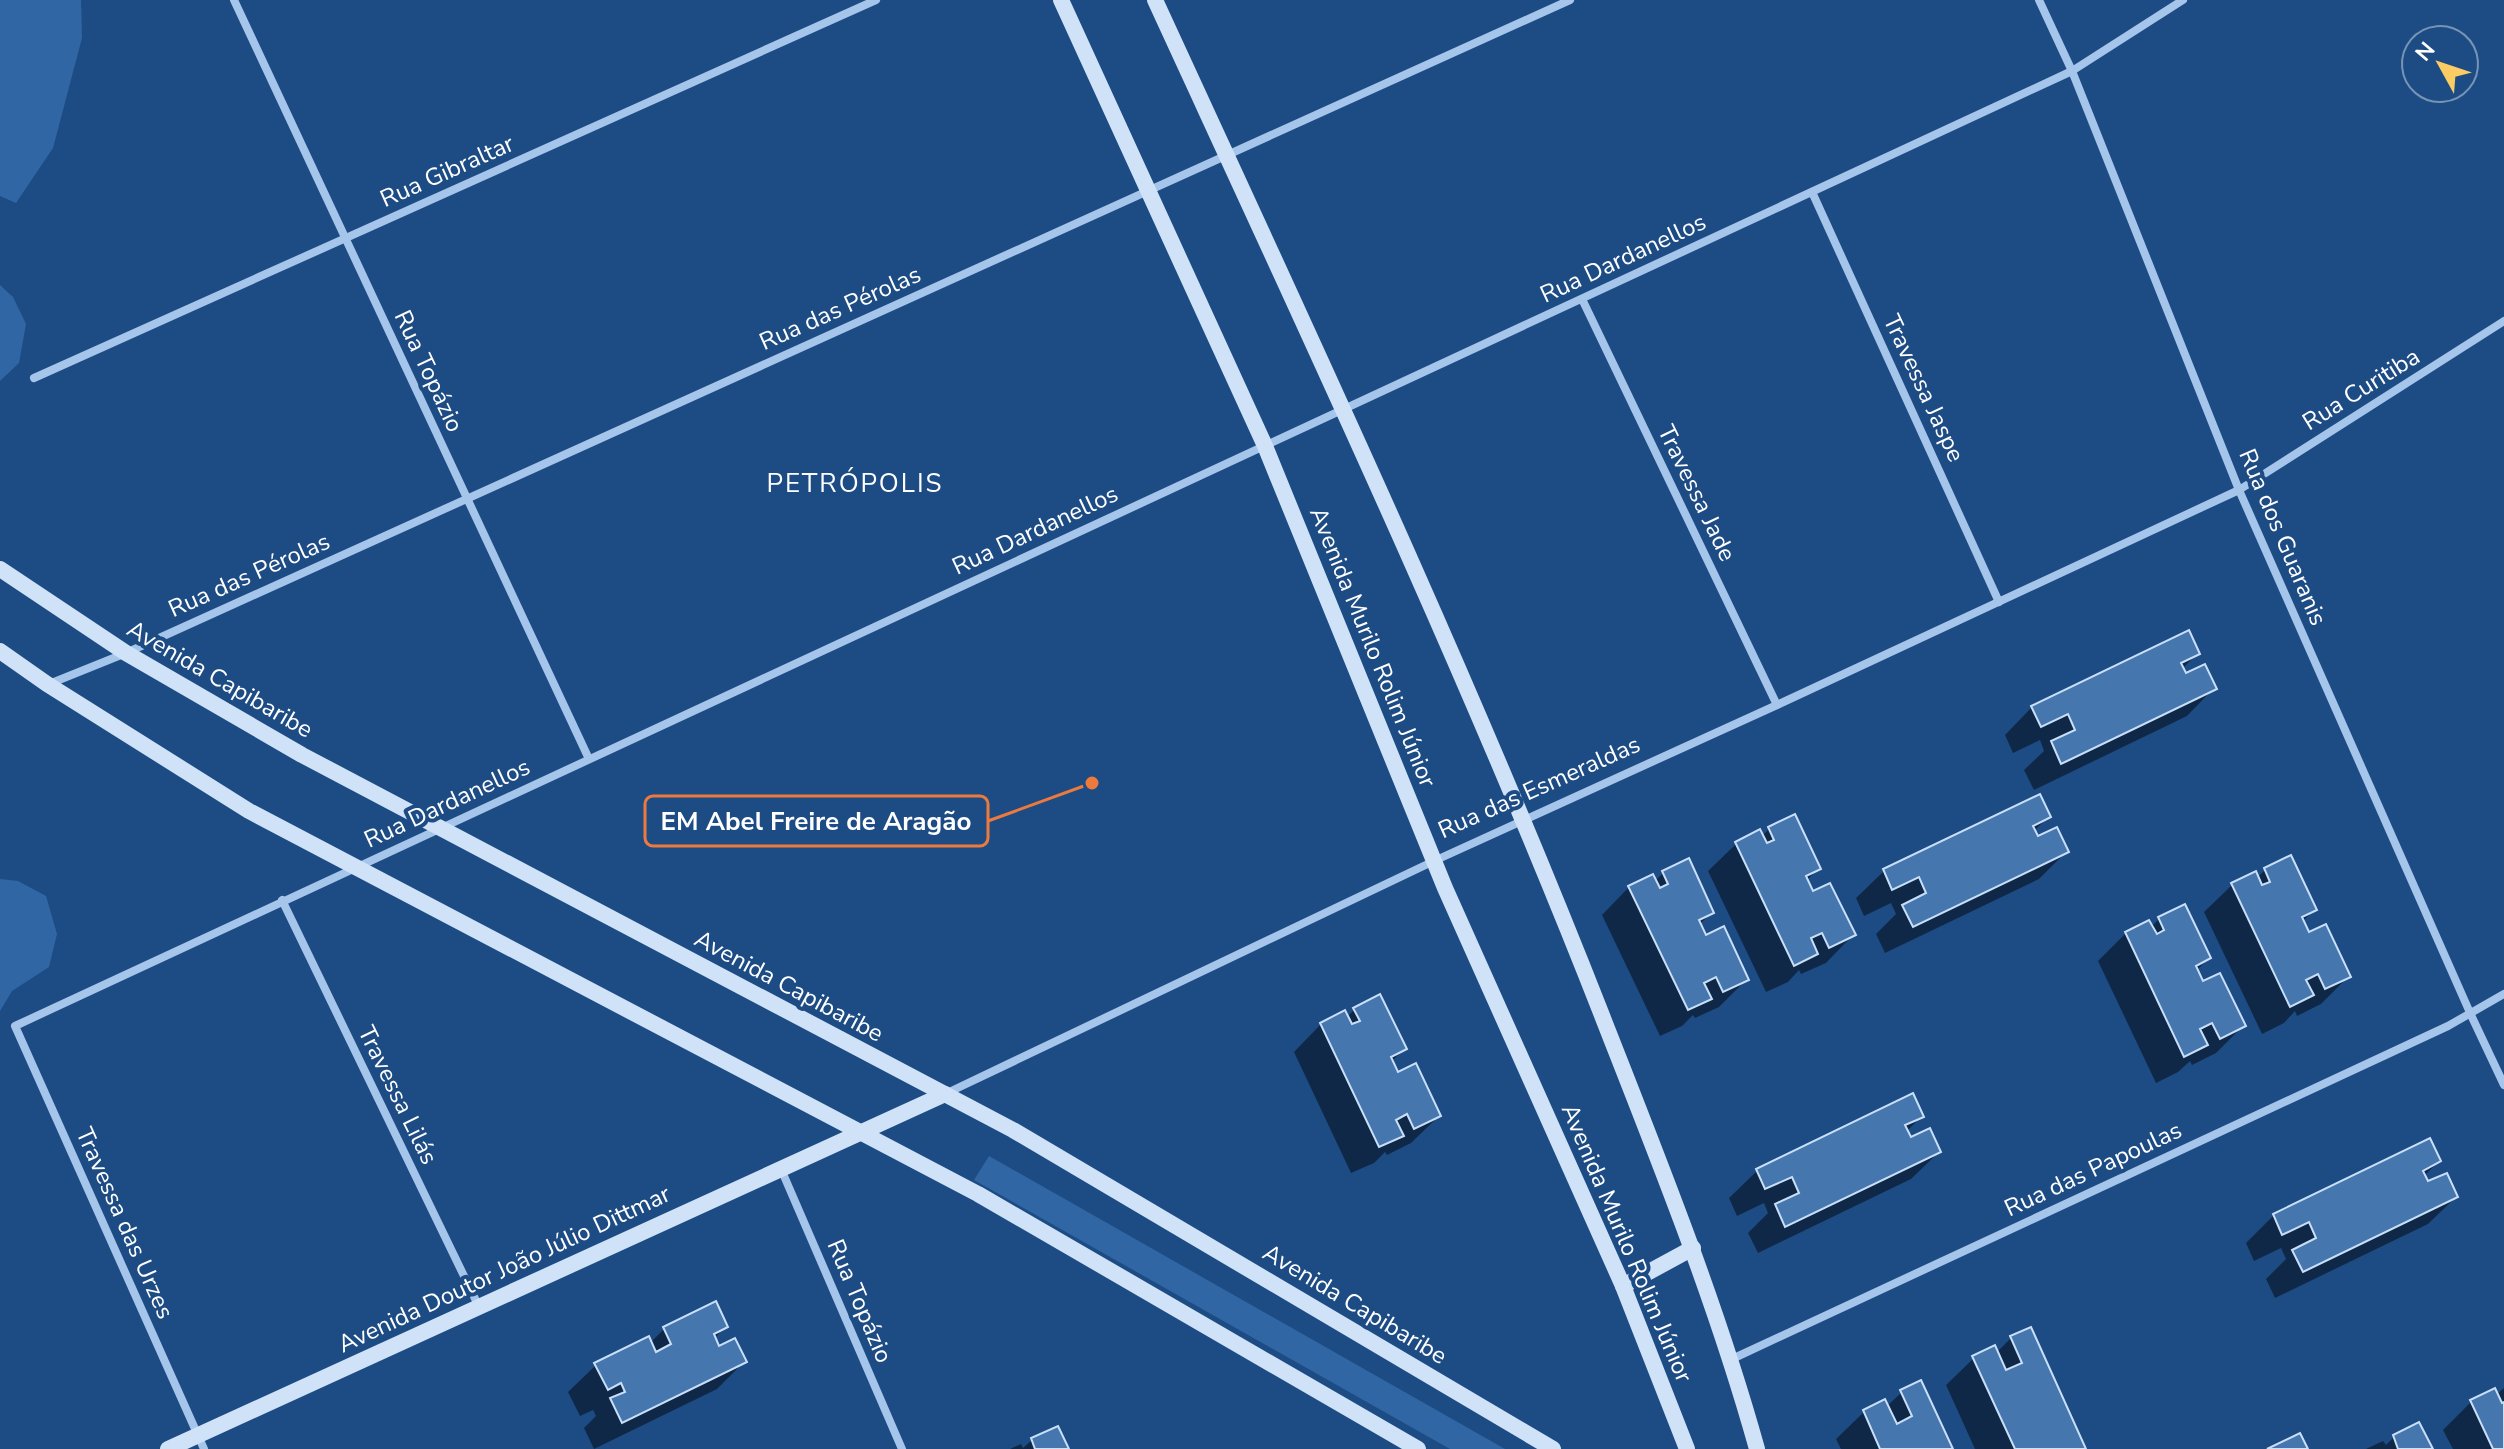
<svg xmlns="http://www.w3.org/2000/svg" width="2504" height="1449" font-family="'Nunito Sans',sans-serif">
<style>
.green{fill:#3066a3}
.shadow{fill:#0007}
.building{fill:#4576ae;stroke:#c9dff8;stroke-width:2}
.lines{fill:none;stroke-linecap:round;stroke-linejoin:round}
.street{stroke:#a5c5eb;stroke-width:8}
.secondary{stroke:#d0e2f8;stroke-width:16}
.labels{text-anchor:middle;stroke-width:8;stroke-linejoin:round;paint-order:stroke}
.street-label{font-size:24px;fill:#fff;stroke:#1d4c85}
.neighbourhood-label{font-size:26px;letter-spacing:2px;fill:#fff;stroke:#1d4c85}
.leader{fill:none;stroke:#ed7a3d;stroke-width:3}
.callout-dot{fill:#ed7a3d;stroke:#1d4c85;stroke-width:3}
.callout{fill:#1d4c85;stroke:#ed7a3d;stroke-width:3}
.callout-label{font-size:26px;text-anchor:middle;font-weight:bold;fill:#fff}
</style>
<rect width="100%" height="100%" fill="#1d4c85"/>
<g class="green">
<path d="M0 0H81L82 38 53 148 16 203 0 196Z"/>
<path d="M0 285 13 297 26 324 19 363 0 381Z"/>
<path d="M0 879 18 881 46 896 57 934 49 967 12 991 0 1011Z"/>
<path d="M989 1156 1505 1449H1450L974 1180Z"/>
</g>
<g class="shadow">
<path d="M2198 653 2182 669 2185 676 2214 688 2187 716 2034 790 2024 770 2044 751 2040 740 2013 753 2005 735 2032 707Z"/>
<path d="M2049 816 2034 831 2037 839 2066 852 2039 879 1885 953 1876 934 1896 914 1891 903 1864 916 1856 898 1884 871Z"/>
<path d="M1769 829 1819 868 1806 881 1812 893 1853 935 1826 963 1801 974 1799 970 1788 982 1766 992 1708 871 1736 844 1761 837Z"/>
<path d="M2265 870 2315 909 2302 922 2308 935 2349 976 2321 1004 2297 1016 2295 1011 2284 1023 2262 1034 2204 912 2232 885 2257 878Z"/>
<path d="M1663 873 1712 912 1699 925 1705 937 1747 979 1719 1007 1695 1018 1693 1015 1682 1026 1660 1036 1602 915 1629 887 1655 881Z"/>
<path d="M2159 919 2209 958 2196 971 2202 984 2243 1026 2216 1053 2192 1065 2190 1061 2178 1072 2156 1083 2098 961 2126 933 2151 927Z"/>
<path d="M1354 1010 1404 1049 1391 1062 1397 1074 1439 1116 1411 1143 1387 1155 1385 1152 1374 1163 1351 1173 1294 1052 1321 1024 1346 1018Z"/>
<path d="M1922 1116 1906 1132 1910 1139 1939 1152 1911 1179 1758 1253 1748 1233 1768 1213 1764 1203 1737 1216 1729 1198 1757 1171Z"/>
<path d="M2439 1161 2424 1176 2427 1184 2456 1197 2428 1224 2275 1298 2266 1279 2286 1259 2281 1248 2254 1261 2246 1243 2274 1215Z"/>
<path d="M726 1326 714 1339 718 1349 744 1362 717 1389 594 1449 584 1428 596 1416 593 1410 580 1416 568 1392 596 1365 650 1343 664 1329Z"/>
<path d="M2011 1338 2084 1449H1975L1946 1385 1974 1358 1996 1353Z"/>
<path d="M2504 1388V1449H2453L2443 1430 2471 1402 2496 1395Z"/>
<path d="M1902 1392 1950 1449H1841L1836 1439 1864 1412 1886 1407Z"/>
<path d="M1057 1428 1067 1449H1010L1021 1444 1023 1448 1032 1440Z"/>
<path d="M2394 1437 2430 1449H2366L2383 1441 2386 1445Z"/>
</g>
<g class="building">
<path d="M2189 630 2200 654 2181 663 2186 673 2205 664 2217 689 2061 764 2051 741 2075 730 2068 714 2041 727 2031 706Z"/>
<path d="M2040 794 2051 817 2033 826 2038 836 2057 827 2069 852 1913 927 1902 905 1926 893 1919 877 1892 890 1883 869Z"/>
<path d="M1795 814 1821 869 1806 876 1813 891 1830 883 1856 935 1829 948 1822 933 1811 938 1818 954 1794 966 1735 842 1760 829 1767 843 1774 840 1768 827Z"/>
<path d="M2291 855 2317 910 2302 917 2309 932 2326 924 2351 977 2325 989 2318 974 2306 980 2314 995 2290 1007 2231 883 2256 871 2262 885 2270 882 2264 868Z"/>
<path d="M1689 858 1714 913 1699 920 1706 935 1724 926 1749 980 1723 992 1716 977 1704 983 1712 999 1688 1010 1628 886 1653 874 1660 888 1668 884 1662 871Z"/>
<path d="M2185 904 2211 958 2196 966 2203 981 2220 973 2246 1026 2220 1039 2212 1023 2200 1029 2208 1045 2184 1057 2125 932 2149 920 2157 934 2164 930 2158 917Z"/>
<path d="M1380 994 1407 1049 1391 1057 1398 1072 1416 1063 1441 1116 1414 1129 1407 1114 1396 1120 1404 1136 1379 1147 1320 1023 1345 1010 1352 1024 1360 1021 1353 1008Z"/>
<path d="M1913 1093 1924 1117 1905 1125 1911 1137 1930 1128 1941 1152 1785 1227 1775 1204 1799 1193 1792 1177 1765 1189 1756 1169Z"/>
<path d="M2430 1138 2441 1161 2423 1171 2428 1181 2447 1173 2458 1197 2303 1272 2292 1250 2316 1238 2309 1222 2282 1235 2273 1214Z"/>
<path d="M716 1301 728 1327 714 1334 719 1346 735 1338 747 1362 622 1423 610 1398 625 1392 621 1383 608 1390 594 1363 649 1336 656 1352 671 1344 663 1327Z"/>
<path d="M2031 1327 2086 1449H2015L1972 1356 1995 1345 2006 1370 2022 1363 2010 1336Z"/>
<path d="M1921 1380 1953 1449H1880L1863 1410 1885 1399 1897 1424 1912 1416 1900 1390Z"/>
<path d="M2495 1388 2502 1403 2504 1402V1449H2493L2470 1400Z"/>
<path d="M2419 1422 2433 1449H2398L2393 1435Z"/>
<path d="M1058 1426 1069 1449H1035L1031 1438Z"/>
<path d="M2300 1433 2308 1449H2267Z"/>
</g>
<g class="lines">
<g class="street">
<path d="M234 0 589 759"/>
<path d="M2039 0 2072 71 2239 490 2471 1015 2504 1085"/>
<path d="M1812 192 1999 602"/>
<path d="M1582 299 1777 705"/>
<path d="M34 378 876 0"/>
<path d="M49 684 126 653 1570 0"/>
<path d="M282 900 479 1307"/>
<path d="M945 1094 1434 861 1777 705 2239 490 2504 321"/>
<path d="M781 1169 902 1449"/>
<path d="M1732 1359 2448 1026 2504 994"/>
<path d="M204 1449 15 1026 2072 71 2183 0"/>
</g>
<g class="secondary">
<path d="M1061 0 1265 446 1445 888 1623 1286 1687 1449"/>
<path d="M1155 0C1310 337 1468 673 1603 1018 1659 1161 1716 1302 1757 1449"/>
<path d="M0 569 126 653 302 755 1013 1130 1553 1449"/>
<path d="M0 651 47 684 249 811 978 1194 1418 1449"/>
<path d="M1623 1286 1693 1248"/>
<path d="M168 1449 945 1094"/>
</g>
</g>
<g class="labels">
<g class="street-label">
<text transform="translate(447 171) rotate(-24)" y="8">Rua Gibraltar</text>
<text transform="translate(1623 258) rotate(-25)" y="8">Rua Dardanellos</text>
<text transform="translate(840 308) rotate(-24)" y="8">Rua das Pérolas</text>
<text transform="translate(429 371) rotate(65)" y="8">Rua Topázio</text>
<text transform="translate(1924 388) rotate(65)" y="8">Travessa Jaspe</text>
<text transform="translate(2361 389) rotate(-32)" y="8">Rua Curitiba</text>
<text transform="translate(1697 493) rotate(64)" y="8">Travessa Jade</text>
<text transform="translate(1035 530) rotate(-25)" y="8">Rua Dardanellos</text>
<text transform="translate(2283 537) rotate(67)" y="8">Rua dos Guaranis</text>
<text transform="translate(249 575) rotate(-24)" y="8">Rua das Pérolas</text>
<text transform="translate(1373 647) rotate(68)" y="8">Avenida Murilo Rolim Júnior</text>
<text transform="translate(220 679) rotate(30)" y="8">Avenida Capibaribe</text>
<text transform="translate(1539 787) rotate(-24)" y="8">Rua das Esmeraldas</text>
<text transform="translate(447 803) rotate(-25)" y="8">Rua Dardanellos</text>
<text transform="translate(789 986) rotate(28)" y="8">Avenida Capibaribe</text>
<text transform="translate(398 1095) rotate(64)" y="8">Travessa Lilás</text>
<text transform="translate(2093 1169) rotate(-25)" y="8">Rua das Papoulas</text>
<text transform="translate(125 1223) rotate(66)" y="8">Travessa das Urzes</text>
<text transform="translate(1627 1243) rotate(67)" y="8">Avenida Murilo Rolim Júnior</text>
<text transform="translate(504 1269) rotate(-25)" y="8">Avenida Doutor João Júlio Dittmar</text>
<text transform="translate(860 1301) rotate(67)" y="8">Rua Topázio</text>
<text transform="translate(1355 1304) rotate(31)" y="8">Avenida Capibaribe</text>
</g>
<g class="neighbourhood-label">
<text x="855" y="492">PETRÓPOLIS</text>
</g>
</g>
<path class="leader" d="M1092 783L988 821"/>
<circle class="callout-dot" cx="1092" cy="783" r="8"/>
<rect class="callout" x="645" y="796" width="343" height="50" rx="8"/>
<g class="callout-label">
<text x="816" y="830">EM Abel Freire de Aragão</text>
</g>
<g transform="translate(2440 64) rotate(310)"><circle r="38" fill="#1d4c85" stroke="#7794b6" stroke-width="2"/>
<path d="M0-6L14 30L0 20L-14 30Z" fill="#facc63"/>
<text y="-12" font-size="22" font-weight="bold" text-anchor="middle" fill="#ffffff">N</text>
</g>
</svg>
